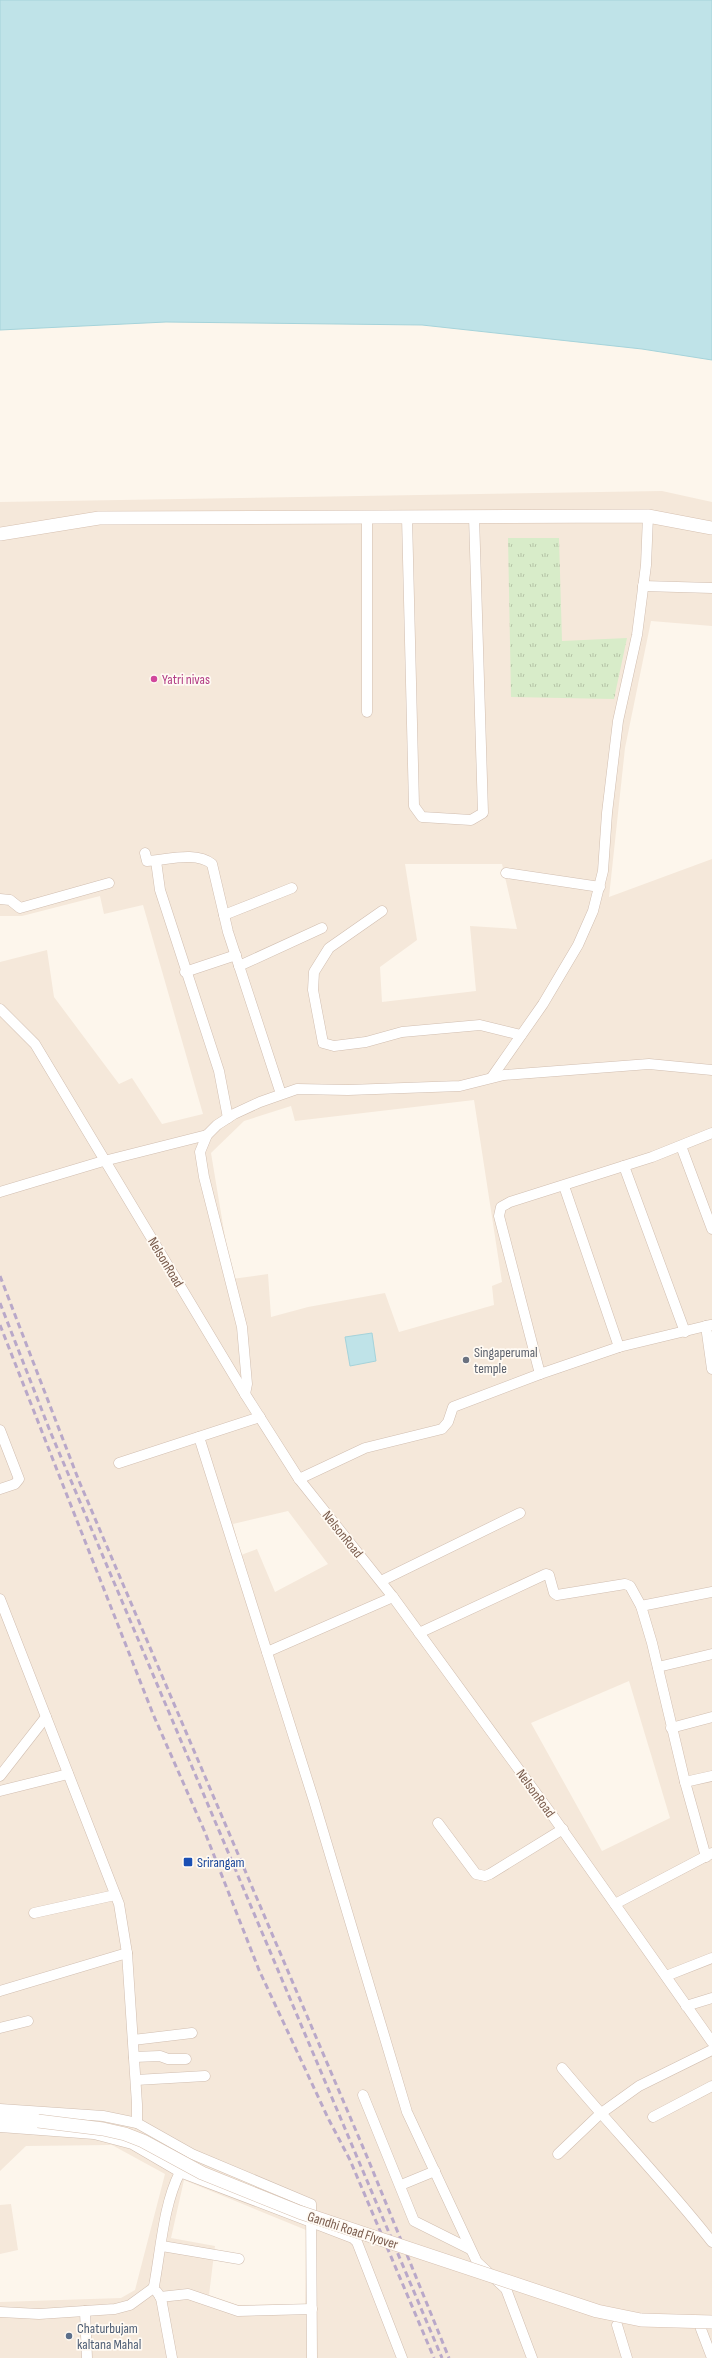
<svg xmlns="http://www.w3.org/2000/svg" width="712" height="2358" font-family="'Sofia Sans Condensed',sans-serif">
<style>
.residential{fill:#f5e8da;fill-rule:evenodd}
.grass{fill:url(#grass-tufts)}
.water{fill:#bfe3e8;stroke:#a5d3da}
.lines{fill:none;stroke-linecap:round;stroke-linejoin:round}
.street-casing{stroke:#d1beb0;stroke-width:11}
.secondary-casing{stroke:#d6c0b0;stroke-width:14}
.street{stroke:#fff;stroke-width:10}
.secondary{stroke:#fff;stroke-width:13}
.rail{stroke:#b9a8c9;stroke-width:3;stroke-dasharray:6 4;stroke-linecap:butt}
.secondary-bridge-casing{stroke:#d6c0b0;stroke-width:14;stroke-linecap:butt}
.secondary-bridge{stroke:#fff;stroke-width:13}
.hotel-dot{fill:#d1479c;stroke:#fffaf3;stroke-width:1.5}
.worship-dot{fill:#6b7280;stroke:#fffaf3;stroke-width:1.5}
.transit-dot{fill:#1a4fb4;stroke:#fffaf3;stroke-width:1.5}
.service-dot{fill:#5c6f8a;stroke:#fffaf3;stroke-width:1.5}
.labels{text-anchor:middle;stroke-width:3.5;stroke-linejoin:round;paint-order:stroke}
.hotel-label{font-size:14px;fill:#b23c85;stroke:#fffaf3;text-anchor:start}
.street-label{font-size:14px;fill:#7a5c4d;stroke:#fffaf3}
.worship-label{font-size:14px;fill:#5b616d;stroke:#fffaf3;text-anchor:start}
.transit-label{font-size:14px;fill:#164399;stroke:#fffaf3;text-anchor:start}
.service-label{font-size:14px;fill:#4e5e75;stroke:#fffaf3;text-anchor:start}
</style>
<defs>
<pattern id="grass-tufts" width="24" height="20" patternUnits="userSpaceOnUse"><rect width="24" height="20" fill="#d8ecc9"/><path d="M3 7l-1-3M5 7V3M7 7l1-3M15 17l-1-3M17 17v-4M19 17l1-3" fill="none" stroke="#b4c2a5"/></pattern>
</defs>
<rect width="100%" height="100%" fill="#fdf6ec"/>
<g class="residential">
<path d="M662 491 712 502V626L651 621 625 748 609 897 712 859V2358H0V2302L121 2298 135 2290 165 2174 112 2145 26 2146 0 2171V962L47 950 54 997 119 1084 132 1078 162 1124 203 1114 143 905 104 914 100 896 22 916H0V502ZM405 864H502L517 929 470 926 476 991 382 1002 380 967 417 940ZM474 1100 502 1282 492 1286 494 1305 399 1332 385 1293 308 1307 271 1317 268 1274 232 1279 211 1153 244 1121 291 1106 295 1121ZM288 1511 328 1564 275 1592 257 1549 241 1555 233 1524ZM629 1681 670 1818 602 1851 531 1723ZM184 2180 306 2230 305 2304 238 2305 209 2295 215 2246 171 2238Z"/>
<path d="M11 2204 18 2250 0 2254V2205Z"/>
</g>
<path class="grass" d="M508 538H559L562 641 627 638 614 699 511 697Z"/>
<g class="water">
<path d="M0 0H712V360L642 349 422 325 166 322 0 330Z"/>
<path d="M372 1333 376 1361 350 1366 345 1337Z"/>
</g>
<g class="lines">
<g class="street-casing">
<g id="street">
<path d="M367 517V712"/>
<path d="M407 517 414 806 422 817 471 820 483 813 474 516"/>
<path d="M643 586 712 588"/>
<path d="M145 853 147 861C167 860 196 851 212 864L228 932 281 1094"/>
<path d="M156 861 160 890 219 1071 228 1118"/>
<path d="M506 873 600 887"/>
<path d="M0 899 10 900 20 908 109 883"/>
<path d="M382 911 329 948 314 972 313 990 323 1043 334 1046 366 1042 402 1032 480 1025 521 1035"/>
<path d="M224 915 292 888"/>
<path d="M239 966 322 928"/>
<path d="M185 972 236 955"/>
<path d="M0 1009 35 1044 245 1394 299 1479 393 1597 552 1815 712 2042"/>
<path d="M492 1077 543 1004 578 945 593 911 603 871 607 813 618 721 637 635 646 565 648 516"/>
<path d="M681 1146 712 1229"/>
<path d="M624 1166 685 1332"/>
<path d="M564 1186 619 1347"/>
<path d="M0 1192 100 1162 207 1135"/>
<path d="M711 1325 706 1326 712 1369"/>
<path d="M706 1326 619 1347 540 1374 499 1216 501 1207 510 1202 652 1157 712 1133"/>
<path d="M245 1394 247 1384 242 1327 204 1177 200 1152 207 1135 217 1125 234 1114 260 1102 297 1089 348 1090 460 1086 504 1075 649 1064 712 1070"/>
<path d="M0 1430 19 1479 15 1484 0 1489"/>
<path d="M199 1437 314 1801 407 2112 477 2262 506 2289 532 2358"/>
<path d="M119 1463 260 1417"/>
<path d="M299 1479 365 1448 442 1429 448 1422 453 1407 540 1374"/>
<path d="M381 1581 520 1513"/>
<path d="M0 1599 119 1904 127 1953 137 2104V2123"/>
<path d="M641 1606 712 1592"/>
<path d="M419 1633 546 1574 549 1575 554 1593 557 1595 625 1584 630 1586 641 1606 652 1643 685 1782 712 1776"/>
<path d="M267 1652 393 1597"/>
<path d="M658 1667 712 1654"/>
<path d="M671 1728 712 1717"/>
<path d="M0 1776 46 1717"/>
<path d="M685 1782 706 1857"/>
<path d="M0 1791 68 1774"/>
<path d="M438 1823 476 1874 485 1876 490 1874 563 1829"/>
<path d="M615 1904 712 1853"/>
<path d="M34 1913 115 1895"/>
<path d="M666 1976 712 1958"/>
<path d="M0 1991 127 1953"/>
<path d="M686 2006 712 1998"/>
<path d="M0 2028 28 2021"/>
<path d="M133 2040 192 2033"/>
<path d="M134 2057 160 2056 168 2059H186"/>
<path d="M562 2068C611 2127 665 2182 712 2242"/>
<path d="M136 2080 205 2076"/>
<path d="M363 2095 414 2221 470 2249"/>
<path d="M0 2109 103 2116 137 2123 192 2154 311 2204 312 2358"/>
<path d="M653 2117 712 2086"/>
<path d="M0 2127 94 2134 132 2144 180 2172 353 2238 357 2242 402 2358"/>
<path d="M558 2154 600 2114 639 2086 712 2050"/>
<path d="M401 2185 435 2171"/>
<path d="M162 2246 239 2259"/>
<path d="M157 2292 161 2298 172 2358"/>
<path d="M160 2297 188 2294 238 2311 312 2309"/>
<path d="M85 2311 87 2358"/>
<path d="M0 2312 39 2314 115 2309 130 2305 152 2289 154 2286C161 2249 163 2206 180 2172"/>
<path d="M617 2325 627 2358"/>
<path d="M701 2329 712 2358"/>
</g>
</g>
<g class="secondary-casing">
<g id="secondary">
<path d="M0 534 99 518 648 516 712 528"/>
<path d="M0 2118 38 2121"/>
</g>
</g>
<use href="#street" class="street"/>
<use href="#secondary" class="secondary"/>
<g class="rail">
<path d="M0 1276 79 1481 368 2159 449 2358"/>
<path d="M0 1303 50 1431 442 2358"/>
<path d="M0 1325 153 1714 204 1830 259 1970 328 2118 350 2160 434 2358"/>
</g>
<g class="secondary-bridge-casing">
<path id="secondary-bridge" d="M38 2121 103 2129 125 2134 143 2141 202 2173 299 2212 597 2311 641 2320 712 2322"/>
</g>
<use href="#secondary-bridge" class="secondary-bridge"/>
</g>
<circle class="hotel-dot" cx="154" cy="679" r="4"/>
<circle class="worship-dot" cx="466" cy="1360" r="4"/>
<rect class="transit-dot" x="183" y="1857" width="10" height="10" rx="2"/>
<circle class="service-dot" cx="69" cy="2336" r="4"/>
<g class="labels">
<g class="hotel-label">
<text x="162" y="684">Yatri nivas</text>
</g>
<g class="street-label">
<text transform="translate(166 1262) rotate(59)" y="5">NelsonRoad</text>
<text transform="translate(343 1534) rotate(51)" y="5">NelsonRoad</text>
<text transform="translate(536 1793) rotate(54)" y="5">NelsonRoad</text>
<text transform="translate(353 2230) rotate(18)" y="5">Gandhi Road Flyover</text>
</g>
<g class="worship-label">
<text x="474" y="1357">Singaperumal<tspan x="474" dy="16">temple</tspan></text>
</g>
<g class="transit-label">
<text x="197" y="1867">Srirangam</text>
</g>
<g class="service-label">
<text x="77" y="2333">Chaturbujam<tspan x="77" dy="16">kaltana Mahal</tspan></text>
</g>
</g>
</svg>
